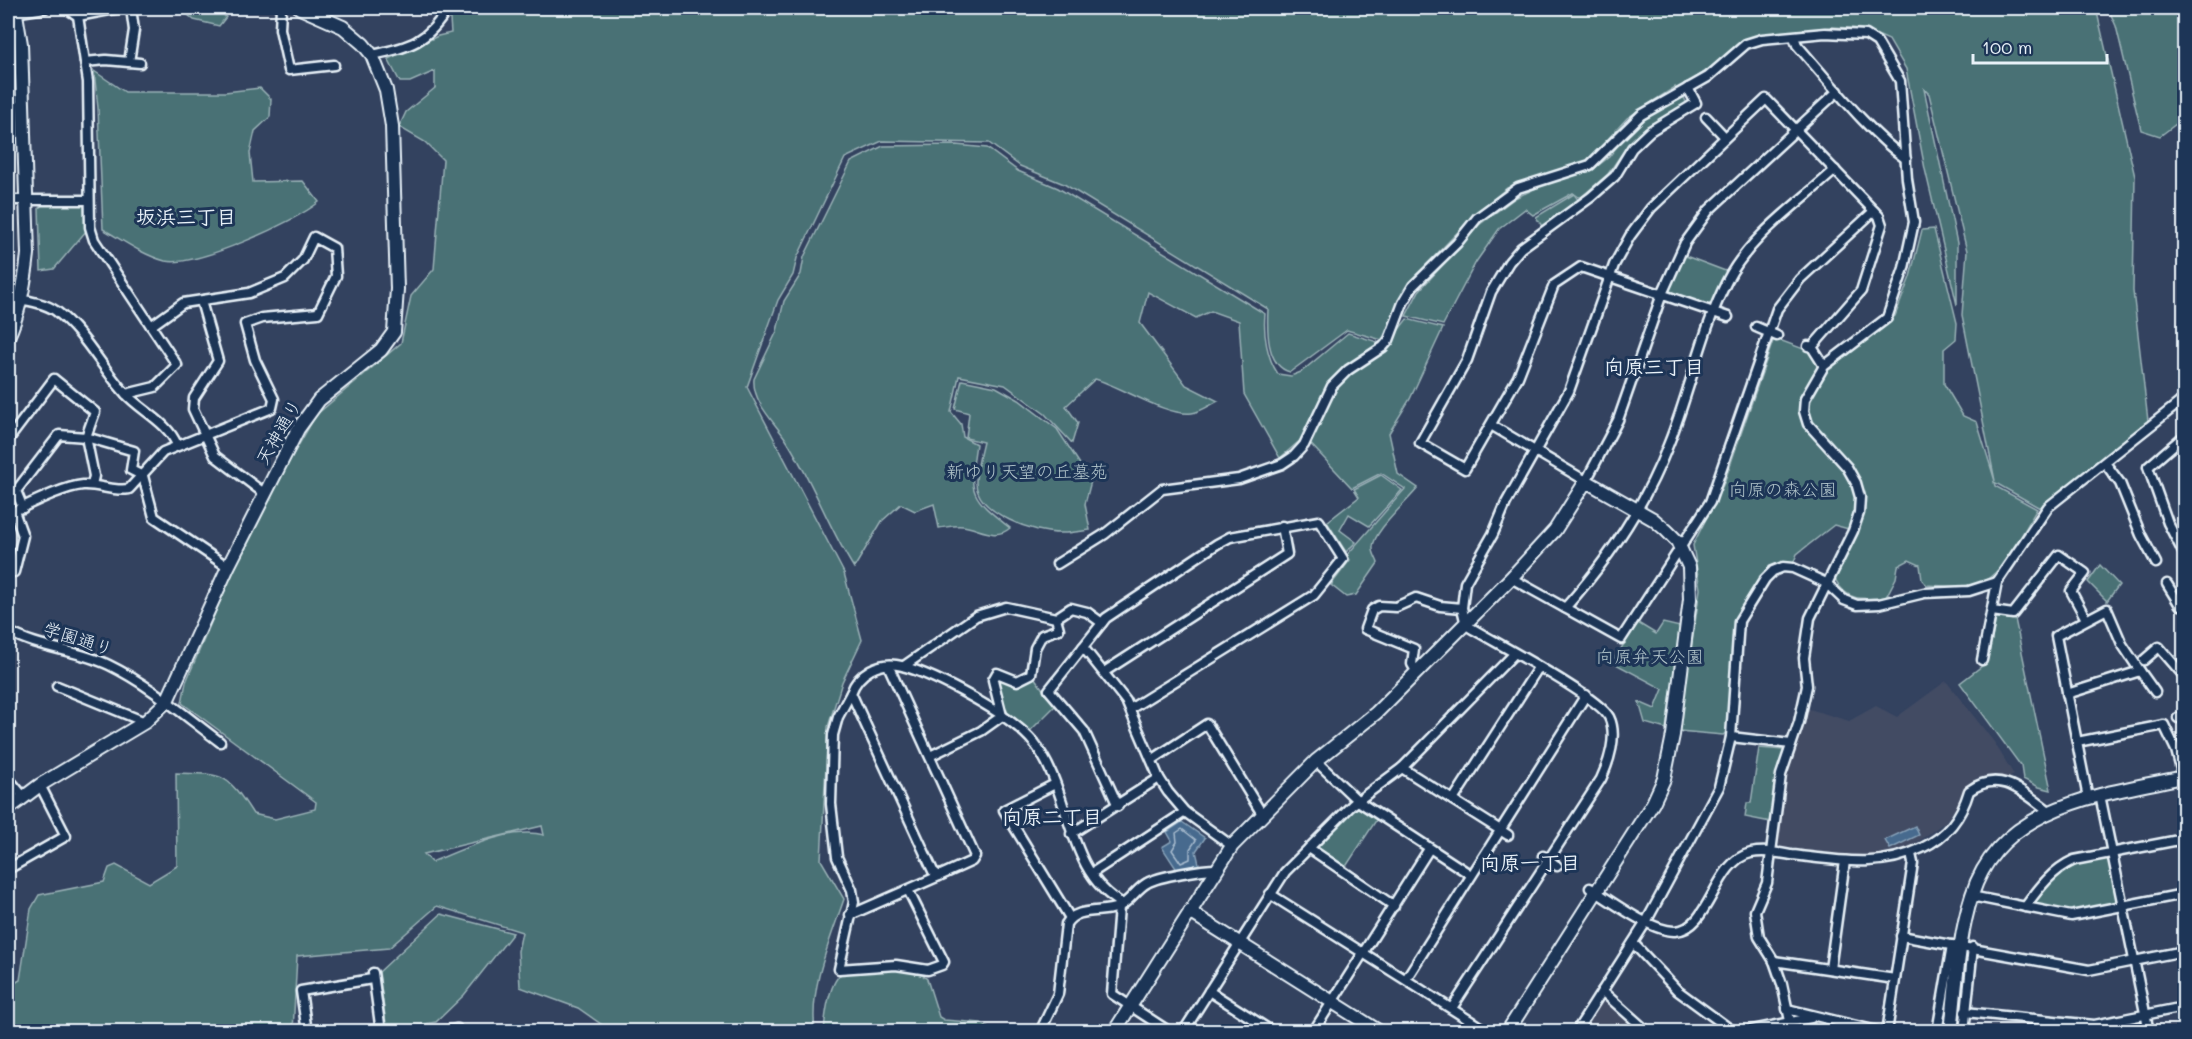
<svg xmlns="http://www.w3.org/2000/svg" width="2192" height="1039" font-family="Mali,'Klee One',sans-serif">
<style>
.built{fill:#424b64}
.green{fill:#4a7175;stroke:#99b1b6;stroke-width:1.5;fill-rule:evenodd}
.water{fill:#476b8e;stroke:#87a1b8;stroke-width:1.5}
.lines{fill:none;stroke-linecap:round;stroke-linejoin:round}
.shore{stroke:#a8bbce;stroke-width:1.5}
.street-casing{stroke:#e8f1f8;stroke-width:13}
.secondary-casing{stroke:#e8f1f8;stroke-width:16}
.street{stroke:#1d3557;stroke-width:8}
.secondary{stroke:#1d3557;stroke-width:12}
.labels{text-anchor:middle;stroke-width:6;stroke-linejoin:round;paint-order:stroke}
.street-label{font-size:18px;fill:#e8f1f8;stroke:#1d3557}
.park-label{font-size:18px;fill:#b1c4ca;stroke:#1d3557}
.neighbourhood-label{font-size:20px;font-weight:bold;fill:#e8f1f8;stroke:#1d3557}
</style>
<rect width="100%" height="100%" fill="#33425f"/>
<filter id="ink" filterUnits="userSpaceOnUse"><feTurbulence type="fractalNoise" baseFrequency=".0167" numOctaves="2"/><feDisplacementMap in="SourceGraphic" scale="12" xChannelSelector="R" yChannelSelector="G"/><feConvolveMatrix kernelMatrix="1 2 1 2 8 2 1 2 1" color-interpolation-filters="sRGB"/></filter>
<g filter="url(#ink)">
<g class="built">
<path d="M1946 681 1994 742 2014 775 2009 778 1995 775 1977 778 1962 793 1956 809 1945 822 1915 844 1886 855H1844L1782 847 1777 844 1785 776 1806 708 1849 721 1876 706 1897 717Z"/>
<path d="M1600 1002H1605L1639 1031H1582Z"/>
</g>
<g class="green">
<path d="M180 8H216L226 17 219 26 194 20Z"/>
<path d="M457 8H2096L2135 177 2133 291 2148 421 2040 508 1994 482 1995 486 2037 509C2025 528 2004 572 1984 581 1967 589 1945 586 1927 585L1922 580 1920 565 1909 560 1898 566 1896 578 1886 597C1863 600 1847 602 1835 579L1856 531 1834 525 1797 554 1793 564 1774 566 1763 575 1738 615 1734 633 1728 731 1723 735 1679 731 1700 589 1693 545 1724 483 1774 338 1809 351 1824 373 1832 368 1877 328 1895 316 1910 277 1922 230 1934 229 1957 323 1956 339 1944 349V384L1963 416 1977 422 1995 481 1962 315 1967 251 1929 94 1924 89 1957 243V305L1925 169 1906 69 1889 40 1864 29 1833 27 1757 35 1680 89 1687 104 1645 128 1627 146 1608 174 1580 198 1573 193 1533 215 1525 209 1499 229 1476 262 1443 325 1406 316 1419 291 1479 225 1515 198 1549 182 1591 171 1609 157 1623 138 1644 120 1676 97 1675 87 1627 118 1589 160 1507 188 1473 216 1410 282 1382 340 1347 330 1290 372C1266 366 1267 329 1268 309L1064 184 1020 166 989 143 882 141 845 158 797 258 793 275 778 300 747 387 844 573 862 640 842 682 828 727 821 860 844 899C830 941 809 987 815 1031H611L578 1008 520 987 518 951 522 932 437 906 389 948 297 956 293 1031 148 1032 142 1025 115 1028 110 1032H8V987L20 980 31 909 39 895 104 882 109 868 116 865 149 883 177 866 176 773C224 774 226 772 253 814L275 819 315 809 316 802 182 703 186 682 232 573 273 489 316 415 401 343 411 296 434 269 443 160 425 142 399 127 406 112 435 88V71L410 82H400L388 59 438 36 451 33 450 19ZM542 826 544 835C511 826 463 849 432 862L424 854Z"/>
<path d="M2108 8H2184V124H2176L2160 136 2141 130 2116 26Z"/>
<path d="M94 71 125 92H225L260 88 271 99 270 117 255 131 250 153 253 182 303 181 319 202C295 222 194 268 165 261 143 255 122 240 103 229L98 108Z"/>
<path d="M956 145 987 148 1018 171 1058 188 1265 314C1263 334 1267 358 1278 374L1291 376 1301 372 1348 333 1387 345 1407 319 1443 328 1410 399 1389 433 1398 474 1418 488C1407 502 1371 533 1373 549 1373 554 1377 559 1378 563L1356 595 1346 597 1331 585 1350 560 1347 555 1405 489 1381 473 1352 488 1304 437 1280 458 1244 394 1239 321 1211 311 1196 318 1148 292 1140 323 1186 385 1218 401C1210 405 1200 412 1192 413 1167 417 1121 386 1095 379L1066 406 1078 423 1072 443 1045 414 1005 385 959 376 951 412 961 424 963 437 976 444C968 495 971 497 1010 528 995 541 979 528 963 526 955 525 947 527 939 528L934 504 915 511 901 504 882 521 854 568C828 527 812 479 785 438 773 421 752 401 754 379L777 331 784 301 801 274 804 257 851 162 883 146Z"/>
<path d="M1574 194 1579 201 1543 228 1536 217Z"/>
<path d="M83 204 86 206 87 230 54 269 41 271 39 208 42 205Z"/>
<path d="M1683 255 1728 272 1709 306 1670 292 1669 289Z"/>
<path d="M962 380 996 387 1019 400 1057 429 1091 481 1085 504 1090 530C1081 531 1071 533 1062 533 1036 534 977 514 976 483 976 470 980 455 983 442L966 438 969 413 955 409Z"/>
<path d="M1381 475 1402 490 1369 526 1349 514 1340 530 1356 542 1346 552 1327 522 1359 497 1354 489Z"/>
<path d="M2100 565 2119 585 2107 601 2088 582Z"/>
<path d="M1996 618 2015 619 2051 790 2039 787 2023 779 2021 766 1960 683 1987 662Z"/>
<path d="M1638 623 1656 634 1663 623 1680 627 1666 729 1645 723 1639 702 1655 709 1663 689 1612 662Z"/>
<path d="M1034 677 1055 706 1029 732 1008 714 997 683 1000 679 1015 686Z"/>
<path d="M1759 748 1784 750 1771 822 1745 817 1747 803H1751Z"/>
<path d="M1354 808 1363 809 1377 819 1345 868 1319 851 1318 846Z"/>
<path d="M2108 857 2110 858 2119 899 2116 903 2070 913 2036 906 2034 901C2049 872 2077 863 2108 857Z"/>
<path d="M441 914 513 933 464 995 436 1022 387 1031 379 972Z"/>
<path d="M896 969 922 975 927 979 939 1017 944 1020 981 1023 992 1031 824 1032C825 1017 829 977 845 972 859 967 881 970 896 969Z"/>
<path d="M1815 1023 1814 1030 1830 1031 1760 1032Z"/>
</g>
<g class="water">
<path d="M1182 822 1205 838 1196 851 1199 864 1177 870 1162 847 1172 841 1167 832Z"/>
<path d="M1915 826 1919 835 1890 849 1885 840Z"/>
</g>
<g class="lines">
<path class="shore" d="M1182 829 1196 840 1190 849V859L1181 863 1172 850 1177 842 1176 833Z"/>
<g class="street-casing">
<g id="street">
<path d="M66 8 78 16 88 82 90 227 94 240 177 365 155 387 126 394"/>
<path d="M281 8 280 29 289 70 334 65"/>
<path d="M8 14 45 8"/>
<path d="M78 16 120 8"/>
<path d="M1794 37 1797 45C1829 81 1868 132 1906 159"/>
<path d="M372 55C410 47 428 42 448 8"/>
<path d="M85 62 106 60 140 63"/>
<path d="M129 62 134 30 131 8"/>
<path d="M1688 88 1696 103 1650 131 1632 148 1615 176 1591 197 1521 248 1509 262 1491 292 1467 360 1420 443 1465 469 1518 377 1554 285 1581 267 1728 317"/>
<path d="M1706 117 1725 137"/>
<path d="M8 200H89"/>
<path d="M8 297C23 300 43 302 56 311 85 333 101 367 125 393 141 411 168 422 177 445"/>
<path d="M201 301 218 361 194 398 193 409 215 456 265 494"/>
<path d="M1756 327 1777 336"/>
<path d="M1808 346 1812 347 1824 366"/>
<path d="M2180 402 2184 412"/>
<path d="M1491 425 1586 481 1618 420 1662 294 1685 243 1709 210 1838 91"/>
<path d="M2184 436 2148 467 2168 523 2184 554"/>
<path d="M8 440 54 379 95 412 86 437 94 476 92 485"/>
<path d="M2105 463 2120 483 2141 535 2156 563"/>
<path d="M23 508 16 491 59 435 86 437 134 451 131 470 143 476 154 517 228 567"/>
<path d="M14 511 23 536 14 572"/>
<path d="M8 514C28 505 62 487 83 485 99 484 113 492 129 489L163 452 272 408 274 399 255 360 245 324 262 318 318 313 336 276 334 248 314 237 303 260 285 278 249 293 183 303 151 326"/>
<path d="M1057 564 1105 534 1162 489 1239 479 1282 464 1294 456 1304 445 1332 386 1348 370 1383 347 1389 340 1403 303 1413 286 1457 243 1477 218 1518 188 1590 165 1641 115 1708 77 1746 44 1762 39 1825 33 1866 35 1877 42 1900 81 1907 179 1914 222 1904 268 1887 318 1824 366 1805 399 1804 411 1808 424 1847 467 1856 483 1860 497 1859 513 1853 531 1810 618 1804 658 1807 686 1799 722 1781 775 1767 883 1755 911 1759 937 1774 961 1782 984 1790 1021"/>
<path d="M1511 578 1621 639 1710 502 1777 309 1800 279 1874 211"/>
<path d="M2167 584 2180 605"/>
<path d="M1565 608C1608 560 1646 503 1669 443 1690 391 1702 330 1727 281 1750 236 1798 204 1835 170"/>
<path d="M1992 611 2013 614 2059 555 2085 573 2071 591 2086 619"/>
<path d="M8 631C39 649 76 649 109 665 150 685 184 715 220 742"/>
<path d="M1083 647 1126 701 1159 778 1168 792 1185 812 1232 846"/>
<path d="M1982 660 1997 582"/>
<path d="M2144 660 2159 647 2184 676"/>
<path d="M888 665 975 856 972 861 939 876 933 871 851 693C858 673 879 660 902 666 936 675 1012 715 1034 743 1072 791 1065 872 1123 904"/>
<path d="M904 666 976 616 1006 607 1056 618 1071 608 1087 612 1102 623"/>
<path d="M1416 671 1412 664 1414 649 1365 629 1372 610 1379 606 1396 607 1416 598 1440 606 1462 608"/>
<path d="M1104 672 1287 554 1282 526"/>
<path d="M57 686 145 722"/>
<path d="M851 693 838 717 833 735 831 804 837 857 852 890 854 902 839 969 896 965 928 970 942 965 944 962 908 890"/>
<path d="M2067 694 2140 671 2155 692"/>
<path d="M2178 718 2184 716"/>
<path d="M1731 737 1791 744"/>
<path d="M2077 742 2164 725 2176 750 2183 777"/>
<path d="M930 756 981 731 1002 716 993 680 997 673 1017 681 1031 674 1035 648 1042 635 1059 629 1056 618"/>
<path d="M1152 760 1207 724 1262 814"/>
<path d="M1316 761 1358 801 1471 875"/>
<path d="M1402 768 1508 835"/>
<path d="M8 778 23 796"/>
<path d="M1055 784 1004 810 1070 918"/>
<path d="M2100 795 2149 1032"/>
<path d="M2088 798 2056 636 2107 609 2122 644 2140 671"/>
<path d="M1453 800 1538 668"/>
<path d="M1118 806 1084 731 1049 690 1106 618 1217 544 1230 537 1319 521 1343 559 1314 595 1130 709"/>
<path d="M1071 834 1159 778"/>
<path d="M1309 848 1394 906"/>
<path d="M1543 856 1557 866"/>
<path d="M8 869 66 836 40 785"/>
<path d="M1092 873 1185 812"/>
<path d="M1590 888C1610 900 1652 932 1675 931 1710 930 1714 861 1751 853 1764 850 1779 853 1792 855 1837 860 1879 869 1922 848 1947 836 1961 818 1969 791 2000 768 2023 792 2049 811"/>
<path d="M1270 894 1488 1032"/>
<path d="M1971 896 2071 916 2184 894"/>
<path d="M1119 907 1112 994 1170 1032"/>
<path d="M2025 907C2039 888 2052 870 2074 860L2184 839"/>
<path d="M850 915 939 876"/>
<path d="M1901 936 2089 970 2184 951"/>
<path d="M1633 943 1678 991 1734 1032"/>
<path d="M1774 961 1895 979"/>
<path d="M1830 969 1845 861"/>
<path d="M373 973 381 1032"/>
<path d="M1406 979 1586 695"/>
<path d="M1209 991 1273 1032"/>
<path d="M1602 991 1648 1032"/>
<path d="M1452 1008 1601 779C1609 762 1618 735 1609 717 1598 696 1492 641 1466 625L1462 608 1465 583 1493 534 1506 503 1569 391 1614 265 1630 236 1651 208 1766 99 1879 216 1882 225 1861 291 1812 347"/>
<path d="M1787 1009 1881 1032"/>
<path d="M1965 1012 2094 1025 2184 1007"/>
<path d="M307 1032 301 991 372 979"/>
<path d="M439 1032 457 1029 458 1032"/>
<path d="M1040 1032 1058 994 1066 924C1077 906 1102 914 1118 907 1130 902 1136 889 1147 883 1159 876 1203 869 1217 869"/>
<path d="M1183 1032 1285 872 1352 805 1402 768 1514 654"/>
<path d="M1313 1032 1429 849"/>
<path d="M1576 1032 1646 922 1719 787 1731 737 1739 621 1765 579 1773 571 1783 567 1793 568 1826 583 1844 600 1857 605 1879 604 1924 593 1969 591 1997 582 2048 507 2184 399"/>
<path d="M1742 1032 1811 1018"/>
<path d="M1887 1032 1913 863 1911 854"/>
<path d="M1937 1032 1952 945"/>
<path d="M1964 1032 1973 947"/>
</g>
</g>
<g class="secondary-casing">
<g id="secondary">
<path d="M8 337C20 311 25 283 28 254L21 44 15 8"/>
<path d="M8 809 40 785 145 722 167 701 228 567 298 429 319 400 381 350 394 332 397 289 392 126 386 90 372 55 363 44 343 27 300 8"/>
<path d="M1190 912 1380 1032"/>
<path d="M1114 1032 1232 846 1316 761 1376 713 1511 578 1555 530 1586 481 1653 519 1666 530 1677 541 1689 567 1690 599 1673 735 1664 779 1653 803 1507 1032"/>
<path d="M1951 1032C1956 987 1958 938 1972 895 2000 804 2105 794 2184 777"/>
</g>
</g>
<use href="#street" class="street"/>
<use href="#secondary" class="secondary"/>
</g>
</g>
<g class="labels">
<g class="street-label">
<text transform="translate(279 432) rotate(-60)" y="6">天神通り</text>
<text transform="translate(78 639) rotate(18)" y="6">学園通り</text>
</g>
<g class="park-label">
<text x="1027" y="478">新ゆり天望の丘墓苑</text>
<text x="1783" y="496">向原の森公園</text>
<text x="1650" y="663">向原弁天公園</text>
</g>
<g class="neighbourhood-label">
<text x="186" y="224">坂浜三丁目</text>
<text x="1654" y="374">向原三丁目</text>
<text x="1052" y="824">向原二丁目</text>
<text x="1530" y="870">向原一丁目</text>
</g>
</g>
<rect width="2192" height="1039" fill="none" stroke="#1d3557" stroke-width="30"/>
<rect x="15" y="15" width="2162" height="1009" fill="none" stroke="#e8f1f8" stroke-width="2" filter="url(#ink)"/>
<path d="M1973 54v9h134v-9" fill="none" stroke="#e8f1f8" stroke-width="3"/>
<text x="1982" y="54" font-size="18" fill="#e8f1f8" stroke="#1d3557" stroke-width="4.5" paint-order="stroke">100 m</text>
</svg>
